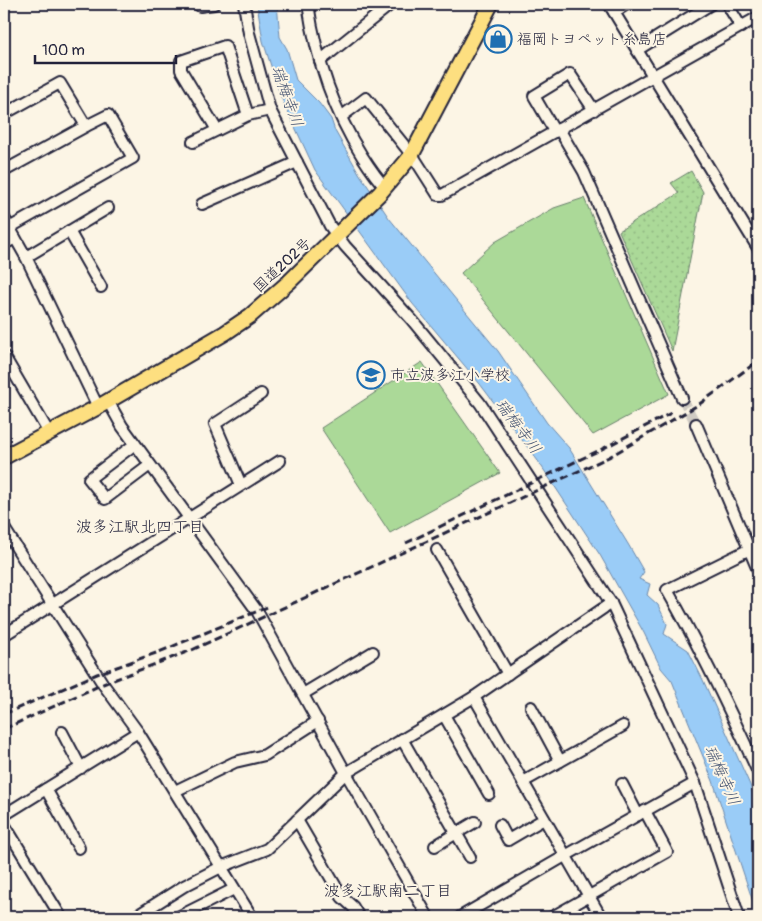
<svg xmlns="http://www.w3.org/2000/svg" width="762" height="921" font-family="Pangolin,'Klee One',sans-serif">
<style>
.grass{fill:#abd998;stroke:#667e6a}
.park{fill:url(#park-dots);stroke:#667e6a}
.water{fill:#9accf7;stroke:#6a88ac}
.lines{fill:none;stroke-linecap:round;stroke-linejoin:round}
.minor-tunnel{stroke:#d0cbc3;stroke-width:10;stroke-dasharray:10 5;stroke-linecap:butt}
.minor-casing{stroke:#22223b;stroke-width:14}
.highway-casing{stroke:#22223b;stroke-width:18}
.minor{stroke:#fcf5e5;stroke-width:10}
.highway{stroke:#fddf80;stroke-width:14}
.rail{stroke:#22223b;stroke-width:3;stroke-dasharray:8 4;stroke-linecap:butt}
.labels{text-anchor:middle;stroke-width:4;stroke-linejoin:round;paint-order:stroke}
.poi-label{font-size:15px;fill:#22223b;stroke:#fcf5e5;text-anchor:start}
.street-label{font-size:15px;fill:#22223b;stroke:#fcf5e5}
.water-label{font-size:16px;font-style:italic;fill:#465573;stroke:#fcf5e5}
.neighbourhood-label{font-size:16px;fill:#22223b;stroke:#fcf5e5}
</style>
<defs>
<pattern id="park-dots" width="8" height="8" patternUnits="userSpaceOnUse" patternTransform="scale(1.25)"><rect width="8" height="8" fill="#abd998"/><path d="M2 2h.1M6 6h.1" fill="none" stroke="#93ba84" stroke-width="1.8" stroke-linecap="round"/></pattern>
</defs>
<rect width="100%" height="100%" fill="#fcf5e5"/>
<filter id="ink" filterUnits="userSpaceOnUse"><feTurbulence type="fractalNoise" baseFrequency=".02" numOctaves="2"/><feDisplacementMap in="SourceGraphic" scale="10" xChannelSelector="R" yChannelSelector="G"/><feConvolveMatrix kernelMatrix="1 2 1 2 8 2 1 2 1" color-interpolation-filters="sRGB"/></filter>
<g filter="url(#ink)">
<g class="grass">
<path d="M584 198 669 394 593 435 461 273 495 242 554 208Z"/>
<path d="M422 362 500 473 390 533 321 428Z"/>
</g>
<path class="park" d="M691 171 703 192 672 351 619 231 679 193 671 183Z"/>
<path class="water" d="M257 4H277L280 37 287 49 296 80 319 103 331 119 335 131 359 173 389 218 498 351 547 423 569 448 628 544 644 572 639 579 650 584 647 595 658 605 667 624 664 634 688 650 703 680 750 785 758 811V917L713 781 672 681 661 668 644 633 600 555 538 461 480 384 412 303 315 170 281 97 263 41Z"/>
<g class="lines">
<path class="minor-tunnel" d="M682 398 696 424"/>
<g class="minor-casing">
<g id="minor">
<path d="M244 4 249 33 270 110 330 226 345 246 412 320 480 403 611 603 695 783 739 917"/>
<path d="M308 4C316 58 333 110 362 156 369 167 376 178 385 187"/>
<path d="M609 4 758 248"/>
<path d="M727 4 741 27"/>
<path d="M200 6 214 4"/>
<path d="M614 12 627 4"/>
<path d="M637 50 711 4"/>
<path d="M320 61 391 4"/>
<path d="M4 114 60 83 86 126 4 171"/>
<path d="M341 117 366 98 415 159 438 195H442L758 17"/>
<path d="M559 129 584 172 682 398"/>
<path d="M217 130 181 70V61L225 46 248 115"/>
<path d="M555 132 534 96 570 74 594 110"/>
<path d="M193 142 248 115 270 110"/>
<path d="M202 204 297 162"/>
<path d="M4 218 26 257 98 407"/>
<path d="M9 228 133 158 108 115 86 126"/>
<path d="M69 231 101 287"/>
<path d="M4 244 15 238"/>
<path d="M26 257 108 208"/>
<path d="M4 356 49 433"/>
<path d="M108 401 122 426 257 611 346 773 428 917"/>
<path d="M696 424 758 570"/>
<path d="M135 444 89 479 105 499 150 465"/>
<path d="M241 485 215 424 261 394"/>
<path d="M4 528 103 684 138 732 252 917"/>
<path d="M758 545 667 590C701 649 730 710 758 772"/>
<path d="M437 550 508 674"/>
<path d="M4 635 280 461"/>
<path d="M303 694 373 652"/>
<path d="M474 697 601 917"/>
<path d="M531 707 560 761"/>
<path d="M444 715 489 794"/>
<path d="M62 732 81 768"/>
<path d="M402 739 470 857"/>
<path d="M523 782 623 726"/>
<path d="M622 784 638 815"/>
<path d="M46 789 79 848"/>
<path d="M175 791 235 762 265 755 318 721"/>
<path d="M4 815 138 732"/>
<path d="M297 820 342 897 353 907 359 917"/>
<path d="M4 824 61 917"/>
<path d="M500 825 508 840 544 819"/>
<path d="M435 846 475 822"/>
<path d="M135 917 184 886 221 867 267 849 346 773 474 697 611 603"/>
<path d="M178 917 234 889"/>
<path d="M460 917 565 856 695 783"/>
<path d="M552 917 667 852 645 811"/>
</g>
</g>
<g class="highway-casing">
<path id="highway" d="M4 457 98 407 225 333 250 316 289 282 380 193 411 156 491 4"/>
</g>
<use href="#minor" class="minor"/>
<use href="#highway" class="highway"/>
<g class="rail">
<path d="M406 543 604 448 671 413"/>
<path d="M4 714 97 674 159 652 270 606"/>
<path d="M4 729 103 684 192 650 609 457 698 405 758 361"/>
</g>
</g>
</g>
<defs>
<g id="shop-ring" transform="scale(1.4375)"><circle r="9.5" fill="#fcf5e5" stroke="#1f6fb2" stroke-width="1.5"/><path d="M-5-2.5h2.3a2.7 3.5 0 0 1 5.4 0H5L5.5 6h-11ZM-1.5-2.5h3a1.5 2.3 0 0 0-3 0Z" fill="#1f6fb2"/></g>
<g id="school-ring" transform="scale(1.4375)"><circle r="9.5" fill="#fcf5e5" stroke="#1f6fb2" stroke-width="1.5"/><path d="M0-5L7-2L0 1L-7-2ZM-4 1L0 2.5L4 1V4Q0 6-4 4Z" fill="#1f6fb2"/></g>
</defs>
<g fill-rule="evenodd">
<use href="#shop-ring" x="498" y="39"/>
<use href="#school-ring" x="371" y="375"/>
</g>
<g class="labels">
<g class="poi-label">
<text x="517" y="44">福岡トヨペット糸島店</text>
<text x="390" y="380">市立波多江小学校</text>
</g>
<g class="street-label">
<text transform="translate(282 265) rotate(-43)" y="5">国道202号</text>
</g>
<g class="water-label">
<text transform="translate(288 96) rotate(70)" y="6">瑞梅寺川</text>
<text transform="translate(519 426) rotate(53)" y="6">瑞梅寺川</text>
<text transform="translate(723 775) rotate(66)" y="6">瑞梅寺川</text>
</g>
<g class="neighbourhood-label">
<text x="140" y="532">波多江駅北四丁目</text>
<text x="388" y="896">波多江駅南二丁目</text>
</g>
</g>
<rect width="762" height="921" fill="none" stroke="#fcf5e5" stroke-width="20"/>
<rect x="10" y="10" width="742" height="901" fill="none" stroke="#22223b" stroke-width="2" filter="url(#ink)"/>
<path d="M35 55v8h141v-8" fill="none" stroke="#22223b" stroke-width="2.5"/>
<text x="42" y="55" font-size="15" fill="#22223b" stroke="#fcf5e5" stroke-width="4" paint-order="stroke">100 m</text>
</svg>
